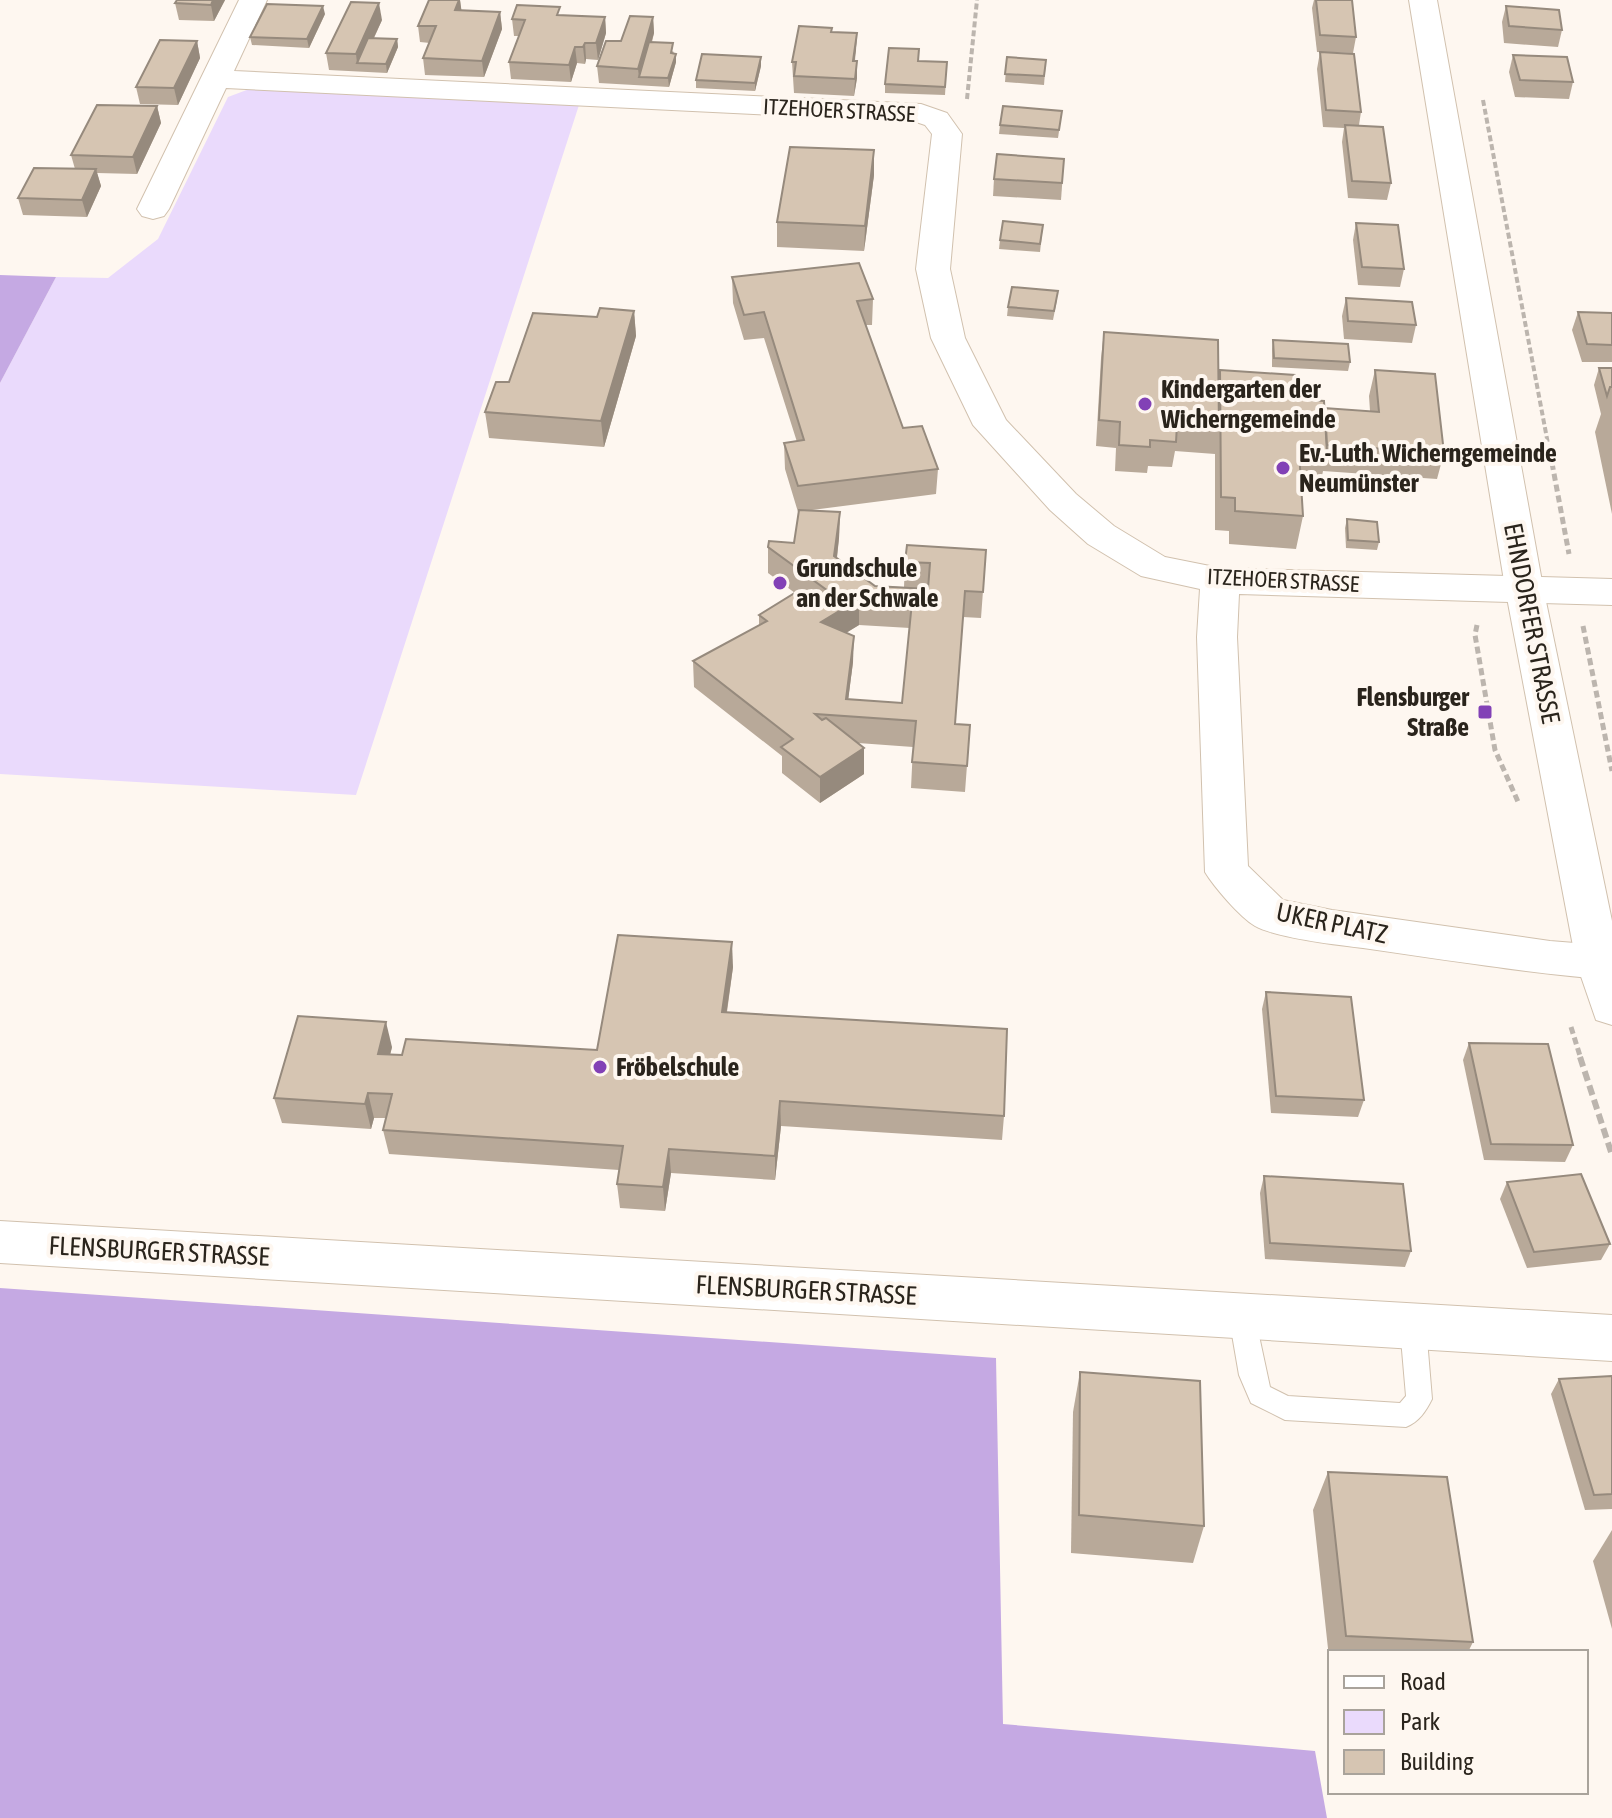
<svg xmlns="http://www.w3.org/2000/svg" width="1612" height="1818" font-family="'Asap Condensed',sans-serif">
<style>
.green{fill:#eadafc}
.forest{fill:#c5a9e3}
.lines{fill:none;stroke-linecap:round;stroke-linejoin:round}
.lane-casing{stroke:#d1c1ae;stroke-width:2}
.street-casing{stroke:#d1c1ae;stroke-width:2}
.secondary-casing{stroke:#d1c1ae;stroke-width:2}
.path-far2{stroke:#bcb5ae;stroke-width:4;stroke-dasharray:6 3;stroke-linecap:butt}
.path-far1{stroke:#bcb5ae;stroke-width:5;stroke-dasharray:7 4;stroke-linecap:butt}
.path{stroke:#bcb5ae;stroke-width:6;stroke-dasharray:10 5;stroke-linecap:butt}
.lane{fill:#fff;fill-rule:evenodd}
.street{fill:#fff;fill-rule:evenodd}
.secondary{fill:#fff;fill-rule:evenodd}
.wall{fill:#b8a999;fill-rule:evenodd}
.shaded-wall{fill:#968a7d}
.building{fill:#d6c5b2;stroke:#968a7d;stroke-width:2;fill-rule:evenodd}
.poi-dot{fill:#8241b6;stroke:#fef7f0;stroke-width:3}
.labels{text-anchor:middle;stroke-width:8;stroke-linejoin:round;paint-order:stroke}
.far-street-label{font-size:22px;fill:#2a241c;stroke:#fef7f0}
.poi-label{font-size:26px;font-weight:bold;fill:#2a241c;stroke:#fef7f0;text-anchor:start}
.street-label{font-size:26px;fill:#2a241c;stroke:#fef7f0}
</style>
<rect width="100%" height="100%" fill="#fef7f0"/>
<path class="green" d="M252 88 579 105 356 795 0 774V383L56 277 108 278 158 239 228 97Z"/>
<g class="forest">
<path d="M0 275 56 277 0 383Z"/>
<path d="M0 1288 996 1358 1003 1724 1315 1751 1327 1818H0Z"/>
</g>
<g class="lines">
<g class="lane-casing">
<path id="lane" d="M1242 1306 1251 1309 1255 1317 1270 1387 1288 1396 1400 1403 1406 1396 1400 1327 1404 1319 1413 1316 1422 1319 1426 1327 1432 1399C1426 1411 1419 1422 1406 1427L1285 1420 1251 1403 1239 1375 1229 1317 1233 1309Z"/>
</g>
<g class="street-casing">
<g id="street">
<path d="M239 0H267L234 71 921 104 947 113 962 134 950 269 965 338 1006 420 1076 494 1114 526 1165 557 1220 568 1612 579V605L1239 594 1237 637 1248 866 1283 900 1332 910 1550 941 1612 946V980C1528 973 1446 960 1363 948 1337 945 1276 938 1255 926 1240 917 1214 887 1205 872L1197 637 1200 589 1141 576 1088 544 1050 510 973 425 931 338 916 269 932 134 925 125 916 122 226 88 169 209 164 216 153 219 142 216 137 209Z"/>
<path d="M0 1221 1612 1315V1361L0 1263Z"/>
</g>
</g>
<g class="secondary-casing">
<path id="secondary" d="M1409 0H1437L1543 587 1612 921V1025L1596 1020 1576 962 1505 587Z"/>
</g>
<g class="path-far2">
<path d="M967 99 977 0"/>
<path d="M1483 100 1552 465"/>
</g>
<g class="path-far1">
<path d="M1552 463 1569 554"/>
<path d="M1477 625 1475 635 1495 750 1519 804"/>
<path d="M1583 626 1612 771"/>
<path d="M1571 1027 1581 1059"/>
</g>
<path class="path" d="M1580 1057 1612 1155"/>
<use href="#lane" class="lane"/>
<use href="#street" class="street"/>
<use href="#secondary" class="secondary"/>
</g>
<g class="wall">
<path d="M225 0 214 21 179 20 175 3Z"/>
<path d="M429 0H460L461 10 500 12 502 29 484 77 425 75 423 58 430 43 420 42 418 26Z"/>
<path d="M1314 0H1352L1356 37 1353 53 1317 52 1312 8Z"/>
<path d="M1506 6 1562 30 1558 47 1504 43 1502 22Z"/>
<path d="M325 14 309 48 252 45 250 37Z"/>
<path d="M560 15 605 17 606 33 598 60 586 59 585 64 577 63 571 82 511 79 509 62 519 36H514L512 19Z"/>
<path d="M653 17 654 33 652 42 674 52 673 53 676 54V62L669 87 599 83 597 66 621 41Z"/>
<path d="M382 20 374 38 397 39 398 47 387 73 329 70 326 53Z"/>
<path d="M832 28V32L857 33 855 61 857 78 854 96 794 93 792 62Z"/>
<path d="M197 41 200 58 178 105 140 104 136 87Z"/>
<path d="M1320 52 1361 112 1359 125 1391 183 1387 200 1348 198 1342 142 1344 128 1323 127 1317 69Z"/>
<path d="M1513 55 1573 82 1569 99 1515 97 1509 72Z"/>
<path d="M1007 57 1046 60 1044 85 1005 82Z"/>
<path d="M918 61 947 62 945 95 885 93V84Z"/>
<path d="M761 66 755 91 696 88V80Z"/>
<path d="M157 106 161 123 137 174 97 173 101 186 87 217 23 215 18 198 75 169 71 155Z"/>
<path d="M1062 111 1058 138 999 134 1000 125Z"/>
<path d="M1064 159 1061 200 993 196 994 179Z"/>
<path d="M874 175 864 251 777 247V222Z"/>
<path d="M1356 223 1404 269 1400 287 1358 285 1353 240Z"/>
<path d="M1043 225 1040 252 999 249 1000 240Z"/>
<path d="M732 277 873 299 872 325H865L903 428 938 469 936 494 812 510 840 512 839 538 837 558 875 586 904 587 905 562 986 550 981 618 963 617 955 724 970 725 965 792 911 788 913 747 858 743 864 748V774L820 803 782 773V756L694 687 693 661 759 625V615L795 593 768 573V547L794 543 799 512H798L785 469 784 443 797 442 764 338 744 340 733 303ZM859 625 910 628 902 703 848 700 853 662 846 633Z"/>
<path d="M1346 298 1416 325 1412 343 1344 339 1342 316Z"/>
<path d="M1057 300 1053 320 1007 316 1008 307Z"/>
<path d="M634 311 636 336 604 447 489 438 485 412 509 382Z"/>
<path d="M1578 312 1612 313V362H1582L1572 330Z"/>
<path d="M1104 332 1219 378 1220 370 1325 408 1370 411 1369 396 1375 370 1444 453 1437 479 1323 471 1320 486 1301 485 1303 516 1296 549 1229 544V531L1215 530V454L1175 451 1172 467 1148 466 1147 473 1115 471 1116 448 1096 446 1101 358Z"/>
<path d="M1273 340 1350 362 1348 371 1272 367V349Z"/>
<path d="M1599 368H1612V514L1595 432 1601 414 1594 385Z"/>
<path d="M1347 519 1379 542 1377 550 1346 548 1345 528Z"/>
<path d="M733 967 727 1012 1004 1116 1002 1140 781 1126 775 1180 671 1173 665 1211 620 1208 617 1184 619 1170 389 1154 383 1130 386 1118H374L371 1129 282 1123 274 1098 392 1047 390 1055H402L597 1050Z"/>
<path d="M1266 992 1364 1100 1358 1117 1271 1113 1262 1009Z"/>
<path d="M1469 1043 1573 1145 1565 1162 1484 1160 1463 1060Z"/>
<path d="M1264 1176 1411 1251 1405 1267 1265 1259 1260 1193Z"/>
<path d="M1507 1182 1610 1244 1601 1260 1527 1268 1500 1199Z"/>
<path d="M1080 1372 1204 1526 1193 1563 1071 1553 1073 1412Z"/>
<path d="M1612 1376V1509L1585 1510 1551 1394 1559 1379Z"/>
<path d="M1328 1472 1473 1642 1468 1652H1330V1667L1313 1510Z"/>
<path d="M1612 1530V1629L1593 1561Z"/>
</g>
<g class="shaded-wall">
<path d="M213 0H225L214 21 211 5Z"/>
<path d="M459 0H460L462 14 455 10Z"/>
<path d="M379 3 382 20 362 63H357L356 54Z"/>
<path d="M323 6 325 14 309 48 307 39Z"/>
<path d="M500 12 502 29 484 77 482 61Z"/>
<path d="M605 17 606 33 598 60 596 43Z"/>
<path d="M653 17 654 33 641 77H639L638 69Z"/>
<path d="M857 33 856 50 852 77 853 61Z"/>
<path d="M397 39 398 47 387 73 386 64Z"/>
<path d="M197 41 200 58 178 105 174 88Z"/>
<path d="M585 43 586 59 585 64 583 47Z"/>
<path d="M575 47 577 63 571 82 569 65Z"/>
<path d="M676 54V62L669 87 668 78Z"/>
<path d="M761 57V66L755 91V83Z"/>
<path d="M857 61V78L854 96 855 79Z"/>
<path d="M157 106 161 123 137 174 133 157Z"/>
<path d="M874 150V175L864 251 865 226Z"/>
<path d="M96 169 101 186 87 217 82 200Z"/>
<path d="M634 311 636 336 604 447 601 421Z"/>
<path d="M840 512 839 538 834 582V556Z"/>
<path d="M859 599V625L821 648V622Z"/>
<path d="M854 636 853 662 846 717V699Z"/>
<path d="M864 748V774L820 803V777Z"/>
<path d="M732 942 733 967 723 1037 722 1012Z"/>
<path d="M386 1022 392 1047 384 1078 378 1054Z"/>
<path d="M368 1093 374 1118 371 1129 365 1104Z"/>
<path d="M780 1101 781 1126 775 1180V1156Z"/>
<path d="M669 1149 671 1173 665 1211 663 1187Z"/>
</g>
<g class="building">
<path d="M177 0H213L211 5 175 3Z"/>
<path d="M429 0H459L455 10 500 12 482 61 423 58 436 26H418Z"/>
<path d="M1316 0H1352L1356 37 1320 35Z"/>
<path d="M351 2 379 3 356 54 326 53Z"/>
<path d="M267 4 323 6 307 39 250 37Z"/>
<path d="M517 5 560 7 557 15 605 17 596 43H585L583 47H575L569 65 509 62 525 20 512 19Z"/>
<path d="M1506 6 1559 10 1562 30 1509 26Z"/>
<path d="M630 16 653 17 638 69 597 66 606 41H621Z"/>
<path d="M799 26 832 28 831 32 857 33 853 61H857L855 79 794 76 796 62H792Z"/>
<path d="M368 38 397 39 386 64 357 63Z"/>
<path d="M160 40 197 41 174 88 136 87Z"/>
<path d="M649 42 673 43 671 53 676 54 668 78 639 77Z"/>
<path d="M889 48 919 49 918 61 947 62 945 87 885 84Z"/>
<path d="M1320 52 1354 54 1361 112 1326 110Z"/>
<path d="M702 54 761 57 755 83 696 80Z"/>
<path d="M1513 55 1567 57 1573 82 1520 80Z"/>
<path d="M1007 57 1046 60 1044 76 1005 74Z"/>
<path d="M97 105 157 106 133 157 71 155Z"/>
<path d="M1003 106 1062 111 1059 130 1000 125Z"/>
<path d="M1345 125 1383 127 1391 183 1352 181Z"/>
<path d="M790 147 874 150 865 226 777 222Z"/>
<path d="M997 154 1064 159 1062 183 994 179Z"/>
<path d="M34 168 96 169 82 200 18 198Z"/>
<path d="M1003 221 1043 225 1040 244 1000 240Z"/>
<path d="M1356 223 1398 225 1404 269 1362 267Z"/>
<path d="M859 263 873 299 857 301 903 428 922 426 938 469 798 486 784 443 804 440 764 312 744 315 732 277Z"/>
<path d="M1012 287 1058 291 1054 311 1008 307Z"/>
<path d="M1346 298 1412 302 1416 325 1348 321Z"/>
<path d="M600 308 634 311 601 421 485 412 496 382H509L533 313 597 317Z"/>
<path d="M1578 312 1612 313V345L1587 344Z"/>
<path d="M1104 332 1218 340 1219 428 1177 425 1176 442 1150 440V447L1119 445 1120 422 1099 420Z"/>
<path d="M1273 340 1348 344 1350 362 1274 358Z"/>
<path d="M1599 368H1612V387H1610L1607 396Z"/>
<path d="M1220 370 1295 375 1296 399 1324 401 1327 453 1299 451 1303 516 1235 511V498L1221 497Z"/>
<path d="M1375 370 1435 374 1444 453 1327 445 1325 408 1379 412Z"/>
<path d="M799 510 840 512 834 556 875 586 928 589 930 563 905 562 907 545 986 550 983 592 965 591 955 724 970 725 967 766 912 762 916 721 815 714 822 720 826 718 864 748 820 777 781 747 793 739 693 661 767 621 759 615 798 591 812 601 828 591 768 547 769 541 794 543ZM859 599 912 602 902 703 846 699 854 636 821 622Z"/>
<path d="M1347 519 1377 522 1379 542 1348 540Z"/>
<path d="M618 935 732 942 722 1012 1007 1029 1004 1116 780 1101 775 1156 669 1149 663 1187 617 1184 623 1146 383 1130 392 1094 368 1093 365 1104 274 1098 298 1016 386 1022 378 1054 402 1055 406 1039 597 1050Z"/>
<path d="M1266 992 1351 997 1364 1100 1276 1096Z"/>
<path d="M1469 1043 1548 1044 1573 1145 1491 1144Z"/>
<path d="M1581 1174 1610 1244 1534 1252 1507 1182Z"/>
<path d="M1264 1176 1403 1184 1411 1251 1270 1243Z"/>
<path d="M1080 1372 1200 1381 1204 1526 1079 1515Z"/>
<path d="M1612 1376V1494L1594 1495 1559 1379Z"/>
<path d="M1328 1472 1447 1477 1473 1642 1346 1636Z"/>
</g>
<g class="poi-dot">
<circle cx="1145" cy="404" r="8"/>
<circle cx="1283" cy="468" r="8"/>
<circle cx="780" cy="583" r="8"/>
<rect x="1477" y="704" width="16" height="16" rx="4"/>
<circle cx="600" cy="1067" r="8"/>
</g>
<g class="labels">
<g class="far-street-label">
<text transform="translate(839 110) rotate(3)" y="8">ITZEHOER STRASSE</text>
<text transform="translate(1283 580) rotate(3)" y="8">ITZEHOER STRASSE</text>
</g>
<g class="poi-label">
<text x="1161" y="398">Kindergarten der<tspan x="1161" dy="30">Wicherngemeinde</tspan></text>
<text x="1299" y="462">Ev.-Luth. Wicherngemeinde<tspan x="1299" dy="30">Neumünster</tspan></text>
<text x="796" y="577">Grundschule<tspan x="796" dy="30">an der Schwale</tspan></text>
<text x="1469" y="706" text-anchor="end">Flensburger<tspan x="1469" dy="30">Straße</tspan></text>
<text x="616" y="1076">Fröbelschule</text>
</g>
<g class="street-label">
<text transform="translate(1532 623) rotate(79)" y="9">EHNDORFER STRASSE</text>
<text transform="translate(1332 923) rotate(12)" y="9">UKER PLATZ</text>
<text transform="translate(159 1251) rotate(3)" y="9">FLENSBURGER STRASSE</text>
<text transform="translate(806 1290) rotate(3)" y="9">FLENSBURGER STRASSE</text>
</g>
</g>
<rect x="1328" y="1650" width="260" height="144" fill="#fef7f0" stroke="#a9a39b" stroke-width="2"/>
<rect x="1344" y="1676" width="40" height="12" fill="#ffffff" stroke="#a9a39b" stroke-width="2"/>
<text x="1400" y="1690" font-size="24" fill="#2a241c">Road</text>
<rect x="1344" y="1710" width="40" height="24" fill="#eadafc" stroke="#a9a39b" stroke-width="2"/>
<text x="1400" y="1730" font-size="24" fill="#2a241c">Park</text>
<rect x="1344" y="1750" width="40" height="24" fill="#d6c5b2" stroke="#a9a39b" stroke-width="2"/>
<text x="1400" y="1770" font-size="24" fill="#2a241c">Building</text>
</svg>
